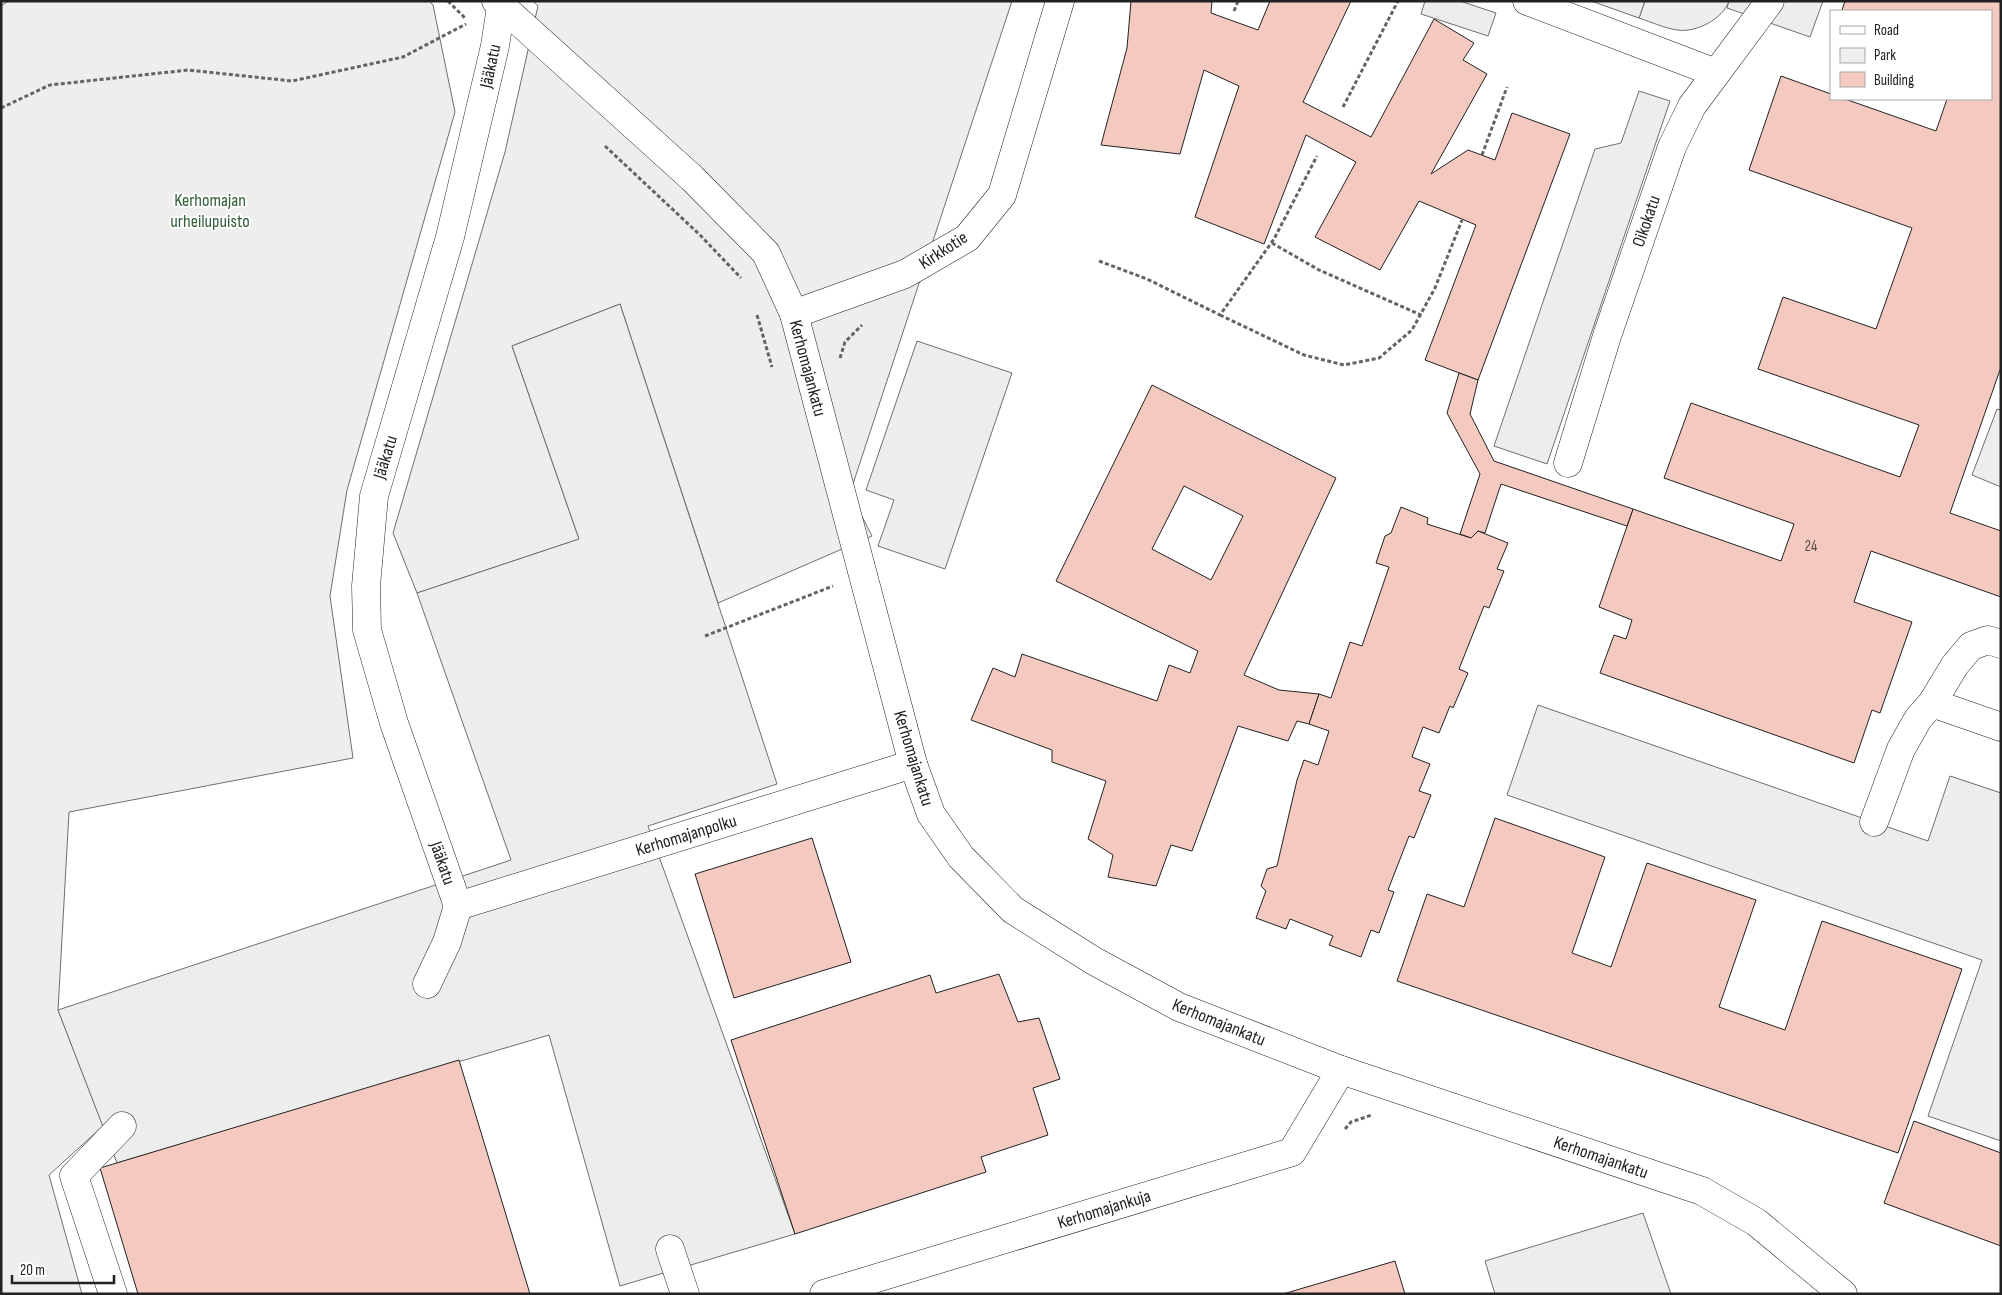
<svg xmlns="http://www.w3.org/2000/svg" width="2002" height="1295" font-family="'Sofia Sans Condensed',sans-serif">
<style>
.green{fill:#eee;stroke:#6f6f6f}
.parking{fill:#ededed;stroke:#6f6f6f}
.building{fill:#f3c9c0;stroke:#222;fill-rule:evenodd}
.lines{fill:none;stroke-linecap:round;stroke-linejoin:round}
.minor-casing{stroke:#222;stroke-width:29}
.path{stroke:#646464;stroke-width:3;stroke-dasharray:4 2.5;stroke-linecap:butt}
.minor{stroke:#fff;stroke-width:28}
.labels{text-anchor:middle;stroke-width:4;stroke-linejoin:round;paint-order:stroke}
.number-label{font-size:15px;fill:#564c4a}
.street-label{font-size:18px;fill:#222;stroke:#fff}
.park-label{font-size:18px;fill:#2f5e38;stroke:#fff}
</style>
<rect width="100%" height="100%" fill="#fff"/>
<g class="green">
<path d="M8 1H429L433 5 455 112 347 490 330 596 353 758 69 812 58 1010 103 1126 49 1175 82 1294H1V6Z"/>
<path d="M533 1H1012L850 493 872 536 718 603 620 304 512 346 579 539 417 593 393 533 505 152 538 6Z"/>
<path d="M1645 1H1729C1723 19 1696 33 1677 30 1664 28 1651 22 1639 18Z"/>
</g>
<g class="parking">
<path d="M1425 1H1460L1496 13 1488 36 1421 14Z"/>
<path d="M1591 1H1645L1639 18Z"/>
<path d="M1729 1H1823L1810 37 1727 8Z"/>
<path d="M1639 91 1670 101 1547 464 1494 446 1595 149 1621 143Z"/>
<path d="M620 304 777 784 648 826 795 1234 620 1286 549 1035 117 1163 58 1010 511 860 417 593 579 539 512 346Z"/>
<path d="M917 341 1012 373 945 569 878 546 894 500 866 490Z"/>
<path d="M1997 409 2001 410V487L1972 475Z"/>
<path d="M1538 705 1928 841 1950 776 2001 793V1141L1928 1116 1982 960 1507 795Z"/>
<path d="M1643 1213 1671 1294H1495L1485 1261Z"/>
</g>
<g class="building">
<path d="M1131 1H1212L1211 13 1258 30 1270 1H1351L1303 102 1371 137 1434 19 1474 43 1463 60 1487 74 1431 174 1468 150 1495 160 1512 113 1570 134 1478 380 1425 360 1476 225 1419 201 1380 270 1315 237 1356 162 1306 135 1264 244 1195 217 1239 86 1204 70 1180 154 1101 145 1127 48Z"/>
<path d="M1845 1H2001V367L1950 513 2001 531V597L1871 551 1854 602 1912 622 1880 713 1872 710 1854 763 1600 673 1614 635 1626 639 1632 620 1599 607 1633 509 1781 561 1794 524 1664 478 1691 403 1900 477 1919 425 1758 369 1783 297 1876 329 1912 228 1749 170 1781 76 1831 94V99H1845L1936 131 1947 99H1991V11H1845L1842 10Z"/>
<path d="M1459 373 1478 380 1470 414 1494 461 1633 509 1627 526 1501 484 1485 533 1478 531 1471 538 1460 534 1480 474 1447 413Z"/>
<path d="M1152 385 1336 478 1244 675 1279 690 1319 694 1309 724 1297 721 1288 741 1238 726 1192 851 1171 845 1156 886 1108 877 1113 855 1088 839 1106 781 1052 762V750L971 720 993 668 1015 677 1022 654 1157 701 1169 665 1190 673 1198 651 1056 581ZM1184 486 1243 516 1211 580 1152 549Z"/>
<path d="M1401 507 1428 518 1427 524 1471 538 1478 531 1508 543 1497 569 1504 571 1489 608 1484 606 1459 669 1468 673 1453 708 1450 706 1439 733 1423 727 1412 757 1430 764 1419 791 1431 795 1414 838 1409 836 1388 890 1394 892 1379 933 1371 930 1361 957 1329 945 1333 936 1290 919 1286 929 1256 918 1266 891 1261 886 1267 869 1277 866 1297 780 1304 760 1318 765 1329 731 1309 724 1319 694 1331 698 1350 642 1362 646 1389 567 1376 563 1385 536 1391 533Z"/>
<path d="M1495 818 1605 857 1572 953 1611 967 1647 863 1756 900 1719 1007 1785 1030 1822 921 1962 969 1898 1153 1397 981 1427 894 1464 907Z"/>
<path d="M812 838 851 962 734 998 695 874Z"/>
<path d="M999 974 1018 1022 1039 1018 1060 1079 1033 1088 1048 1135 981 1157 986 1172 795 1234 731 1040 930 975 936 993Z"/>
<path d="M459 1060 530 1294H138L100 1168Z"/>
<path d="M1914 1121 2001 1153V1246L1884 1203Z"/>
<path d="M1395 1261 1405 1294H1283Z"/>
</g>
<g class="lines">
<g class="minor-casing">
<g id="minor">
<path d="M496 1 692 178 766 253 794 314 913 764 931 814 961 857 1013 910 1094 961 1179 1007 1341 1070 1702 1191 1756 1222 1843 1294"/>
<path d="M1527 1 1716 73"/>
<path d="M794 314 905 274 967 238 1002 195 1060 1"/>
<path d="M1568 463 1607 336 1672 147 1692 106 1770 1"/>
<path d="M1932 703 2001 727"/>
<path d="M1874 822 1901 749 1918 719 1932 703 1955 665 1971 646 1988 640 2001 644"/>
<path d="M458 906 394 723 367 630 366 586 374 496 450 237 495 46 501 7"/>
<path d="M458 906 913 764"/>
<path d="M427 984 447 942 458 906"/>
<path d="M670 1249 685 1294"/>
<path d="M113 1294 74 1176 122 1126"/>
<path d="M824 1294 1292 1152 1341 1070"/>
</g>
</g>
<g class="path">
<path d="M448 1 466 19"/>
<path d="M1234 11 1238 1"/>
<path d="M1343 107 1398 1"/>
<path d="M1 108 50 85 188 70 292 81 403 57 466 24"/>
<path d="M605 146 700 235 741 278"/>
<path d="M1482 155 1507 87"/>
<path d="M1272 243 1319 270 1421 315"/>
<path d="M1099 261 1147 279 1220 315 1274 239 1317 156"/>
<path d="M757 315 772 367"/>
<path d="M1220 315 1304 355 1344 365 1379 358 1412 330 1435 288 1462 220"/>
<path d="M840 358 845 342 862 325"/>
<path d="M705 636 833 586"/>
<path d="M1345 1129 1351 1122 1372 1115"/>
</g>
<use href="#minor" class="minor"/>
</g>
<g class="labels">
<g class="number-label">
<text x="1811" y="551">24</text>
</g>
<g class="street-label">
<text transform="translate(490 66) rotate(-78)" y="6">Jääkatu</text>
<text transform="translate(1646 221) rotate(-71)" y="6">Oikokatu</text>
<text transform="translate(943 250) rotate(-33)" y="6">Kirkkotie</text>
<text transform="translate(808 368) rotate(75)" y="6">Kerhomajankatu</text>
<text transform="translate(385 457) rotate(-73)" y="6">Jääkatu</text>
<text transform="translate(914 758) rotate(73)" y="6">Kerhomajankatu</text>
<text transform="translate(686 835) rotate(-17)" y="6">Kerhomajanpolku</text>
<text transform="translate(443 863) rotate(71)" y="6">Jääkatu</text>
<text transform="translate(1219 1022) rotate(22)" y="6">Kerhomajankatu</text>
<text transform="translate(1601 1157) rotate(19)" y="6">Kerhomajankatu</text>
<text transform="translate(1104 1209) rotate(-17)" y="6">Kerhomajankuja</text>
</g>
<g class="park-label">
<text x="210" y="206">Kerhomajan<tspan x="210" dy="21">urheilupuisto</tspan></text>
</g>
</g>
<rect width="2002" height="1295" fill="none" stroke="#222222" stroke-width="5"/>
<rect x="1830" y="10" width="162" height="90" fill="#ffffff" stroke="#a7a7a7"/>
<rect x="1840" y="26" width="25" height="8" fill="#ffffff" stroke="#a7a7a7"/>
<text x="1874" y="35" font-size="15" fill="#222222">Road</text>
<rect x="1840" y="48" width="25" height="15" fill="#eeeeee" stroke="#a7a7a7"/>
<text x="1874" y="60" font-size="15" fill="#222222">Park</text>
<rect x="1840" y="72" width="25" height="15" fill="#f3c9c0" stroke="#a7a7a7"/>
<text x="1874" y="85" font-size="15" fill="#222222">Building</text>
<path d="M12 1275v8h102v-8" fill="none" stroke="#222222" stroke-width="2.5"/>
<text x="20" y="1275" font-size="15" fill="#222222" stroke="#ffffff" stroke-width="4" paint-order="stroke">20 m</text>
</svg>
